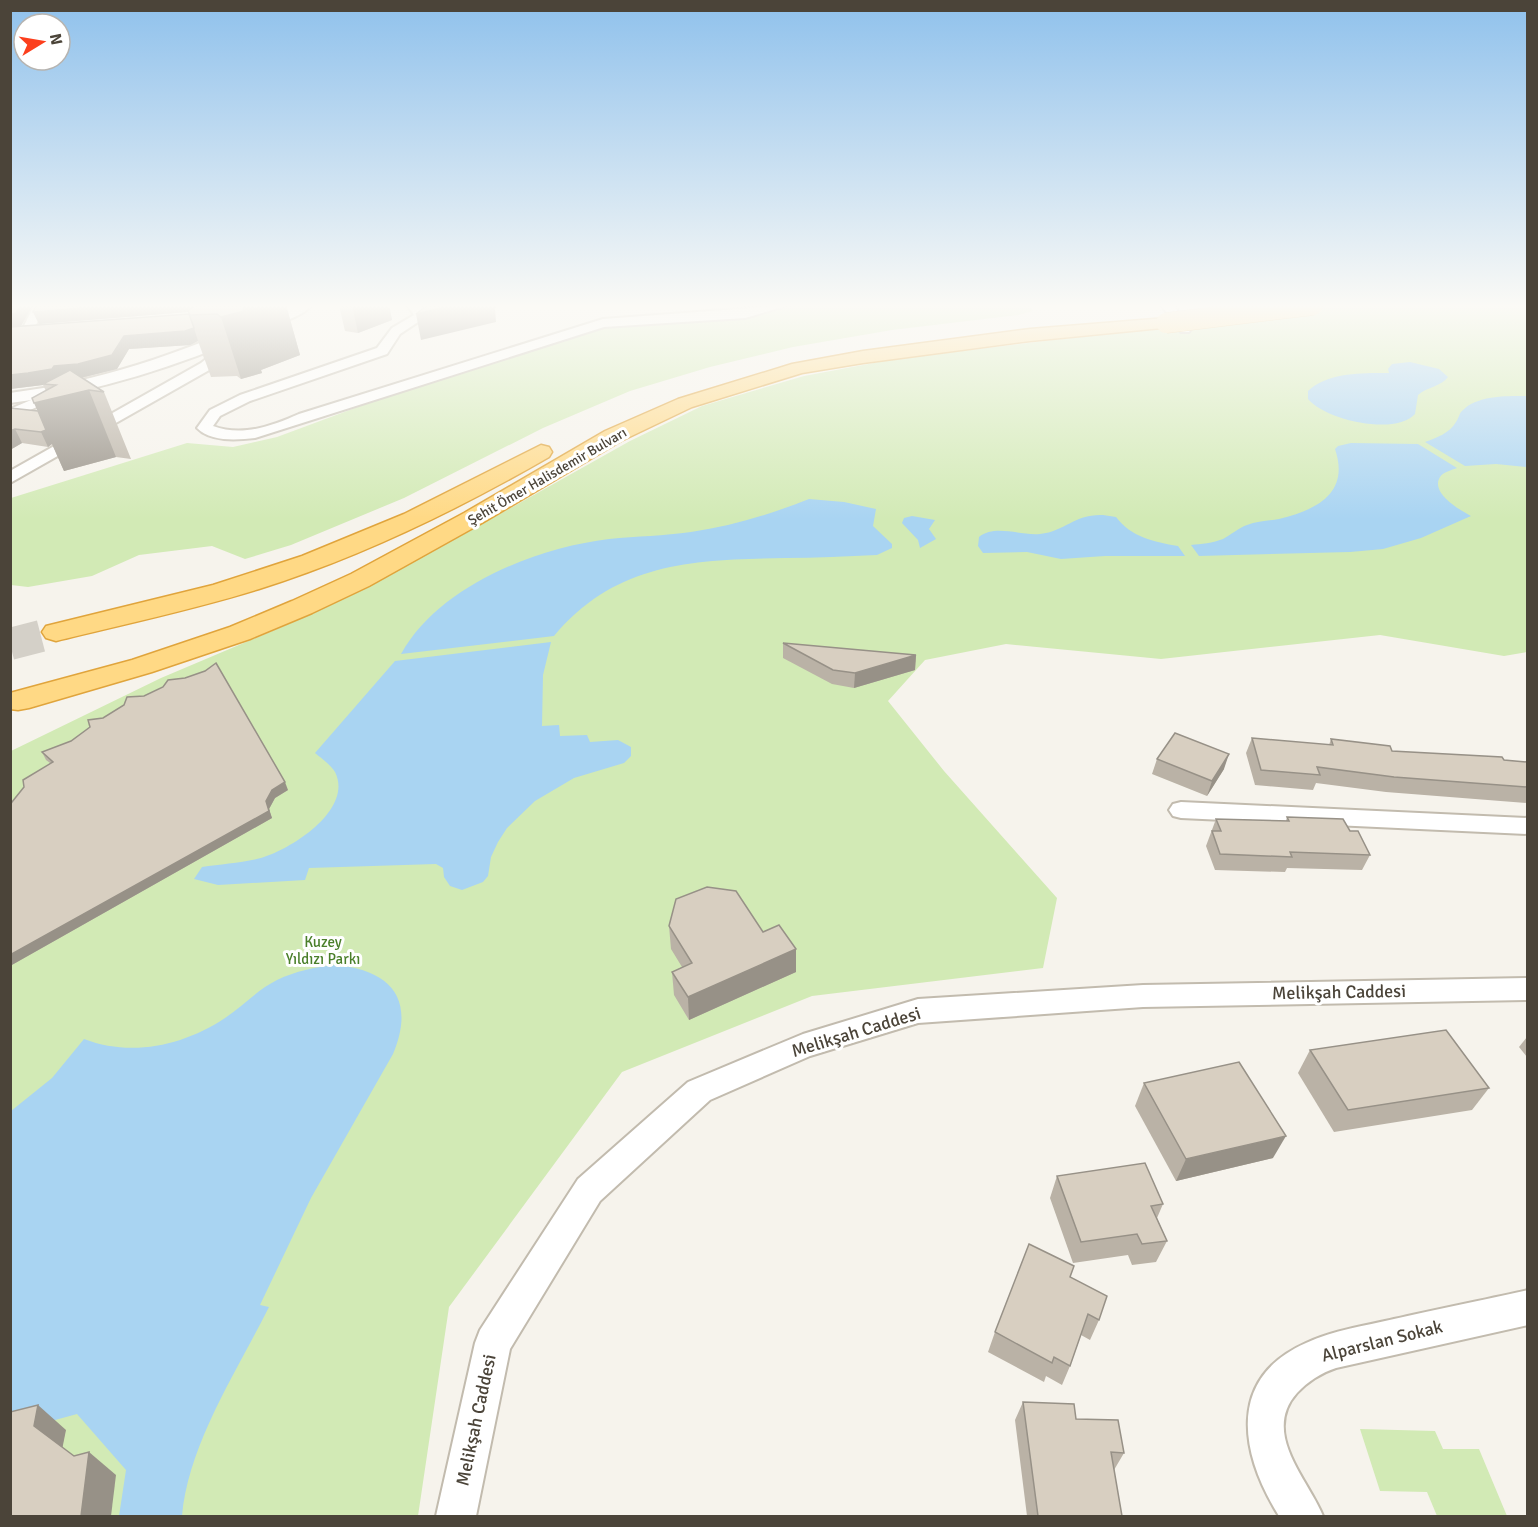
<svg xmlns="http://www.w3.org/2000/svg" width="1538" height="1527" font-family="Signika,sans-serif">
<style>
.green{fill:#d2eab5}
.water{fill:#a9d4f2}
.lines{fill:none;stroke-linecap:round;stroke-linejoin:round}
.trunk-tunnel{stroke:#d4d0c8;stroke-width:32;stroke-dasharray:32 16;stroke-linecap:butt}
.minor-casing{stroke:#c2bbae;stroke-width:4}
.tertiary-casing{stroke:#c2bbae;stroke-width:4}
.trunk-casing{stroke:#e0a43c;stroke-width:3}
.minor{fill:#fff;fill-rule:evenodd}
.tertiary{fill:#fff;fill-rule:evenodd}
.trunk{fill:#ffd985;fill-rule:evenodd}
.trunk-bridge-casing{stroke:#e0a43c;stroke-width:21;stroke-linecap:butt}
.trunk-bridge{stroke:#ffd985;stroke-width:20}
.wall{fill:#bab2a6}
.shaded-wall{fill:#979187}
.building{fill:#d8cfc1;stroke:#979187;stroke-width:1.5}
.labels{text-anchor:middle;stroke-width:6;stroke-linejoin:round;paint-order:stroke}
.far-street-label{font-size:14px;fill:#4b4439;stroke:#fff}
.park-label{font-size:15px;fill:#4a7f2a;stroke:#fff}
.near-street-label{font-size:18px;fill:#4b4439;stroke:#fff}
</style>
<rect width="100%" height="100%" fill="#f6f3ec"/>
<g class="green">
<path d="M797 305H1027L1033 311 1018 315 892 330 793 347 710 367 630 391 543 428 404 498 291 545 245 559 212 546 139 555 92 576 28 587 11 585V498L187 443 233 447 277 437 417 385 606 326 747 317Z"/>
<path d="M1343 305H1527V652L1504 656 1380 635 1161 659 1006 644 925 660 888 701 944 771 1057 898 1043 968 812 996 622 1072 449 1307 418 1516H11V751L161 678 284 626 432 552 630 441 702 406 804 376 895 359Z"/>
<path d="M1360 1429 1435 1431 1443 1449H1479L1507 1516H1437L1427 1492 1380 1491Z"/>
</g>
<g class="water">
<path d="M1410 362 1439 369 1448 377C1442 386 1427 387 1418 395L1415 414C1396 436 1325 420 1308 399V391C1328 372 1363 373 1389 373L1388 369 1392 364Z"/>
<path d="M1527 396V467L1496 464 1465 466 1425 442C1436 438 1450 433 1456 422 1459 418 1459 413 1463 410 1478 395 1508 396 1527 396Z"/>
<path d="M1351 443 1418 444 1457 468C1452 470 1443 472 1440 477 1430 493 1460 510 1471 516L1421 538 1383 549 1350 552 1199 556 1191 545C1201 544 1213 543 1223 539 1231 535 1238 528 1247 525 1257 521 1269 521 1279 519 1317 510 1350 493 1335 449L1338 446Z"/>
<path d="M809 499 844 502 876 509 873 526 892 544V548L877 555C847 556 816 558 785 558 695 560 617 561 554 636L401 654C439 586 535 548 609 539 637 536 664 536 691 532 732 526 771 514 809 499Z"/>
<path d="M1103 515 1116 517C1131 537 1154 542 1178 546L1185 556H1105L1061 559 1027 552 983 553 978 546 979 537C995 524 1021 536 1040 534 1066 531 1074 514 1103 515Z"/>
<path d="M912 516 935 520 929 529 936 539 920 548 918 540 902 523 904 518Z"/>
<path d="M551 642 543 675 542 726 559 725 560 736 587 735 590 742 618 740 631 747V756L624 763 574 778 535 801 507 828 498 842 491 857 488 876 483 882 462 890 450 886 444 877 443 868 436 864 309 868 305 880 218 885 194 879 202 867C221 864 242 863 261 858 290 850 354 810 335 772 331 765 321 758 315 753L395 661Z"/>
<path d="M335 965C391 970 416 999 393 1054L311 1198 260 1305 269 1307C237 1371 188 1445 182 1516H119L126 1470 77 1414 11 1432V1111L52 1078 84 1039C131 1057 183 1046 225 1018 243 1006 257 990 277 980 296 971 315 967 335 965Z"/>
</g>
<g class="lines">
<path class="trunk-tunnel" d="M10 644 56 632"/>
<g class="minor-casing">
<g id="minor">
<path d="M34 305H46L31 335H23L21 332Z"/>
<path d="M407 305H419L427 316 400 334 387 354 250 401 220 416 213 426C242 437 272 426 299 414L603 319 789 305 745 318 604 327 255 438C237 440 210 442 197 428L210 410 240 395 377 348 392 328 414 315Z"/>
<path d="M1161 305H1173L1191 329 1189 332H1181Z"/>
<path d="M210 343 216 347 220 360 211 369 10 483V471L201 363 206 359 204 347Z"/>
<path d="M52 391 59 395 57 398 10 419V409Z"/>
<path d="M1181 802 1528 818V834L1181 818 1173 816 1169 810 1173 804Z"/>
<path d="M1528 978V1000L1143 1007 918 1023 810 1056 710 1100 600 1201 510 1349 476 1516H436L475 1343 480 1330 578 1179 688 1082 803 1034 918 999 1143 985Z"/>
<path d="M1528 1290V1325L1336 1368C1321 1373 1308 1381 1297 1393 1261 1433 1308 1479 1323 1516H1279C1241 1455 1225 1379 1306 1343 1334 1330 1364 1326 1394 1319 1438 1309 1483 1300 1528 1290Z"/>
</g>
</g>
<g class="tertiary-casing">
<path id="tertiary" d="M291 305H312C302 317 278 323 263 329 181 365 100 392 10 403V393C114 380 197 346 291 305Z"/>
</g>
<g class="trunk-casing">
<g id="trunk">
<path d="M1166 318 1172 319 1175 323 1172 327 1030 341 863 363 802 373 692 407 621 441 482 523 369 586 312 613 250 639 152 672 29 708 18 710 10 709V693L132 660 230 627 292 601 351 574 464 513 605 431 678 399 792 364 863 351 1030 329Z"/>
<path d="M541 445 549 447 552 452 549 457C457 510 361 557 259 589 192 610 124 624 56 641L46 638 42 632 46 626 213 585 302 556 404 514Z"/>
</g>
</g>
<use href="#minor" class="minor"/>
<use href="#tertiary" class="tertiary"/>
<use href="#trunk" class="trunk"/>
<g class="trunk-bridge-casing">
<path id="trunk-bridge" d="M1166 323 1313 305"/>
</g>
<use href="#trunk-bridge" class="trunk-bridge"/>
</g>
<g class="wall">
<path d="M10 305H33L21 326 189 314 188 312 39 324 33 312 36 305H286L300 355 261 370 262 373 241 379 237 376 211 377 198 341 190 345 129 349 117 369 82 378 104 392 131 459 116 457 64 471 52 444 48 447 22 443 10 450V408L38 411 46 391 43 385 10 389Z"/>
<path d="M339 305H389L392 320 358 333 345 331Z"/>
<path d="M783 643 916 655 915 670 854 688 832 684 783 658Z"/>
<path d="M1252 738 1329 745 1331 739 1392 751 1527 762V803L1386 792 1316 783 1313 790 1255 785 1246 753Z"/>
<path d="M42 752 288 790 275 798 269 809 272 818 10 966V805L50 763 46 760Z"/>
<path d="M1157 759 1224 769 1207 796 1152 774Z"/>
<path d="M1287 817 1350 831 1370 855 1362 870 1287 868 1285 872 1215 870 1206 846 1216 819 1286 821Z"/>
<path d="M669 926 763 932 796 949V972L689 1020 674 995 672 972 682 967 671 949Z"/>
<path d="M1527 1037V1057L1519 1047Z"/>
<path d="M1310 1050 1489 1088 1472 1110 1334 1132 1298 1073Z"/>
<path d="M1144 1083 1273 1158 1176 1181 1135 1106Z"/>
<path d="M1057 1176 1163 1204 1157 1218 1167 1241 1156 1262 1132 1265 1128 1255 1073 1263 1050 1198Z"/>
<path d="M1070 1277 1099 1320 1090 1340 1081 1335 1070 1366 1062 1385 1046 1376 1044 1382 988 1352 995 1332Z"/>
<path d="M1023 1402 1076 1419 1124 1453 1114 1470 1122 1516H1027L1015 1420Z"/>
</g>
<g class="shaded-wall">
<path d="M20 305H33L21 326 10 327V314Z"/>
<path d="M113 305H199L200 311 39 324 33 312Z"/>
<path d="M251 305H286L300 355 261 370 262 373 241 379 221 317Z"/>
<path d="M352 305H389L392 320 358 333Z"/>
<path d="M452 305H499L495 309 496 322 421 340 416 314Z"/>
<path d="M194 328 198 341 190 345 129 349 117 369 84 377 60 379 43 384V385L10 389V375L54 366 124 336Z"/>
<path d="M89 390 116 457 64 471 52 444 48 447 41 432 46 430 34 403Z"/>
<path d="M15 429 22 443 10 450V431Z"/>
<path d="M916 655 915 670 854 688 855 673Z"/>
<path d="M1229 754 1224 769 1207 796 1212 781Z"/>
<path d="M285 782 288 790 275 798 269 809 272 818 10 966V955L266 801 272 790Z"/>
<path d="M796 949V972L689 1020 688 997Z"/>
<path d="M1286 1136 1273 1158 1176 1181 1186 1159Z"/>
<path d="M38 1405 66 1430 62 1450 34 1426Z"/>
<path d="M89 1452 116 1475 111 1516H81Z"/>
</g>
<g class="building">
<path d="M10 305H20L16 313 10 314Z"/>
<path d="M36 305H113L33 312Z"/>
<path d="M196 305H251L243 308 244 311 221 317 217 314 190 315 188 311Z"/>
<path d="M428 305H452L416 314Z"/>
<path d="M189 314 194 328 185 331 124 336 112 355 78 364 54 366 52 369 28 373 10 375V327Z"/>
<path d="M70 370 104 392 89 390 34 403 32 398 56 385 43 384Z"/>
<path d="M10 408 38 411 46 430 41 432 15 429 10 431Z"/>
<path d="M783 643 916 655 855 673 833 670Z"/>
<path d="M216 663 285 782 272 790 266 801 269 811 10 955V805L12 802 24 787 23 780 53 762 42 752 71 741 90 727 88 720 103 718 124 705 127 697 144 696 163 687 168 680 185 678 205 671Z"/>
<path d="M1175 733 1229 754 1212 781 1157 759Z"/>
<path d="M1252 738 1333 745 1331 739 1390 746 1392 751 1502 757 1504 760 1527 762V787L1394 777 1317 767 1320 775 1261 770Z"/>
<path d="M1287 817 1343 819 1350 831H1358L1370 855 1290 852 1292 857 1220 854 1212 831H1221L1216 819 1289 821Z"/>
<path d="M707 887 736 891 763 932 779 925 796 949 688 997 672 972 692 963 669 926 676 899Z"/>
<path d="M1446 1030 1489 1088 1348 1110 1310 1050Z"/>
<path d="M1239 1062 1286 1136 1186 1159 1144 1083Z"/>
<path d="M1145 1163 1163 1204 1151 1206 1167 1241 1142 1244 1137 1234 1081 1242 1057 1176Z"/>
<path d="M1029 1244 1074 1266 1070 1277 1107 1296 1099 1320 1088 1314 1070 1366 1054 1357 1052 1363 995 1332Z"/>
<path d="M1023 1402 1074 1404 1076 1419 1118 1420 1124 1453 1111 1452 1122 1516H1038Z"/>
<path d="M38 1405 34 1426 74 1456 89 1452 81 1516H10V1412Z"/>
</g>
<linearGradient id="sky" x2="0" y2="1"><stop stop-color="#8fc1ec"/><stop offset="0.59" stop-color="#fbfaf6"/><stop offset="1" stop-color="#fbfaf6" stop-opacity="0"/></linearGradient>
<rect width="1538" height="519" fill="url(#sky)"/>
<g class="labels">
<g class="far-street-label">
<text transform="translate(547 476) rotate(-30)" y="5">Şehit Ömer Halisdemir Bulvarı</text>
</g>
<g class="park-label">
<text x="323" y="947">Kuzey<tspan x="323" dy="17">Yıldızı Parkı</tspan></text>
</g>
<g class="near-street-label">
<text transform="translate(1339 992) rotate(-1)" y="6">Melikşah Caddesi</text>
<text transform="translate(856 1032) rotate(-17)" y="6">Melikşah Caddesi</text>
<text transform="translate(1382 1341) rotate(-14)" y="6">Alparslan Sokak</text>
<text transform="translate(476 1420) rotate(-78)" y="6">Melikşah Caddesi</text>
</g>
</g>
<rect width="1538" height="1527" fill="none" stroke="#4b4439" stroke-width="24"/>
<g transform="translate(42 42) rotate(79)"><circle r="28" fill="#ffffff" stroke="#b7b4b0" stroke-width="1.5"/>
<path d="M0-4.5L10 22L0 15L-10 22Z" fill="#fc3f1d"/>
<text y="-9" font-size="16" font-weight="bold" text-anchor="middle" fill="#4b4439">N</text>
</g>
</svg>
